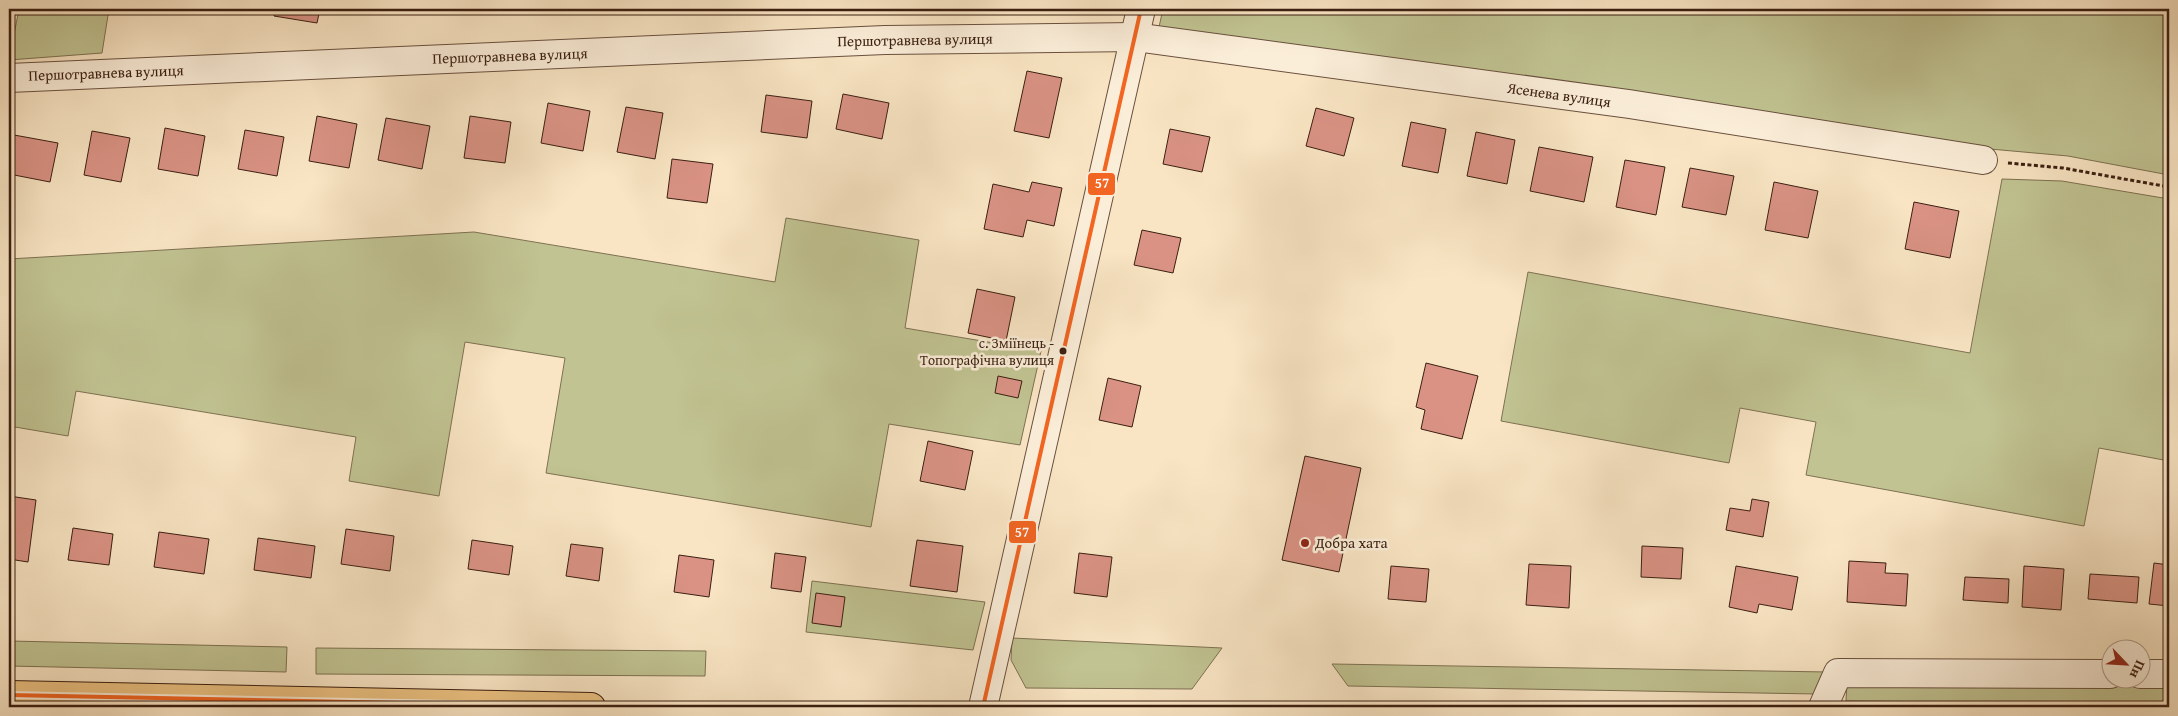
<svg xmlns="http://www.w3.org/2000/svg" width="2178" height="716" font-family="'Gentium Book Plus',serif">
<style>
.green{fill:#c1c392;stroke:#7e7152}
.building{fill:#d99284;stroke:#3b1f11}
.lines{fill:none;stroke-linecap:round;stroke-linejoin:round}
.minor-casing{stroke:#6a503e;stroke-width:30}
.major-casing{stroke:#3b1f11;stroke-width:30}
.path{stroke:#3b1f11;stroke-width:3;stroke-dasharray:4 2.5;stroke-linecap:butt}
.minor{stroke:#fbeed9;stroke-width:28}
.major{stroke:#ecc282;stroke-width:28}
.bus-1-casing{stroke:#fbeed9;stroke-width:8}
.bus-1{stroke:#f26522;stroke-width:4}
.bus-dot{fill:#3b1f11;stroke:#fbeed9;stroke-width:2}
.poi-dot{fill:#8f2418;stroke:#fbeed9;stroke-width:2}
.labels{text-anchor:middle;stroke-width:5;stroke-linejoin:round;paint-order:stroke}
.bus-label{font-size:14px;fill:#3b1f11;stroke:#fbeed9;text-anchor:end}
.street-label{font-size:15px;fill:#3b1f11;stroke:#fbeed9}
.poi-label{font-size:15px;fill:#3b1f11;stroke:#fbeed9;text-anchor:start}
.line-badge{stroke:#fbeed9;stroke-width:2}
.badge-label{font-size:14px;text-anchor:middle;font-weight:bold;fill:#fff}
</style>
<rect width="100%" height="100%" fill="#f9e5c4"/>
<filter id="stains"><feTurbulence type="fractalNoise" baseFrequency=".004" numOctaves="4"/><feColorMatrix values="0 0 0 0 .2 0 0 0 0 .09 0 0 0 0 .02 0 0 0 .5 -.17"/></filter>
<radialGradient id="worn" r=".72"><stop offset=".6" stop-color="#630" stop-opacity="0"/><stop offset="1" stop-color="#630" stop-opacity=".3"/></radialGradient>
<g class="green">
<path d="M19 9H109L102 53 9 60Z"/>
<path d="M1163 9H2169V175L2068 156 1990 149 1159 27Z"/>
<path d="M2002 179 2062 181 2169 199V461L2099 448 2084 526 1806 475 1816 422 1740 408 1729 463 1501 421 1528 272 1970 353Z"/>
<path d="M786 218 919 240 905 328 1041 351 1020 445 889 424 871 527 546 473 565 358 465 342 439 496 349 481 356 437 76 391 68 436 9 426V259L474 232 775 282Z"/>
<path d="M812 581 985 602 973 650 806 632Z"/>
<path d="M1012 638 1222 648 1192 689 1026 688 1011 660Z"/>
<path d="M9 641 287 647 286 672 9 666Z"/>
<path d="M316 648 706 651 705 676 316 674Z"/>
<path d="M1332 664 1828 672 1816 694 1348 686Z"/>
<path d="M1847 682 2169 685V704L1846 701Z"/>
</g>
<g class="building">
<path d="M276 9H320L317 23 274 16Z"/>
<path d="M1027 71 1062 78 1049 138 1014 131Z"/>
<path d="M843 94 889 103 882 139 836 129Z"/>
<path d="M766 95 812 101 807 138 761 132Z"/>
<path d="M548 103 590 111 583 151 541 143Z"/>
<path d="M626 107 663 113 655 159 617 152Z"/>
<path d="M1316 108 1354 118 1344 156 1306 146Z"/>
<path d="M317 116 357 124 349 168 309 161Z"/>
<path d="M470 116 511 122 505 163 464 158Z"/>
<path d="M386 118 430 126 422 169 378 160Z"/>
<path d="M1411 122 1446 129 1438 173 1402 166Z"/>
<path d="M165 128 205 136 198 176 158 169Z"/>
<path d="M1170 129 1210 137 1202 172 1163 164Z"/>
<path d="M245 130 284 137 277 176 238 169Z"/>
<path d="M92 131 130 138 121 182 84 175Z"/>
<path d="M1476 132 1515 140 1507 184 1467 176Z"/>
<path d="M14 135 58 143 50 182 9 174Z"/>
<path d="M1539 147 1593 157 1584 202 1530 191Z"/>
<path d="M672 159 713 164 707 203 667 198Z"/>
<path d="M1625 160 1665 167 1656 215 1616 207Z"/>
<path d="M1690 168 1734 176 1726 215 1682 207Z"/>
<path d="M1032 182 1062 188 1054 226 1027 220 1023 237 984 229 993 184 1029 192Z"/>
<path d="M1774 182 1818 191 1808 238 1765 230Z"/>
<path d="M1914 202 1959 211 1950 258 1905 249Z"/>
<path d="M1142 230 1181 238 1173 273 1134 265Z"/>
<path d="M977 289 1015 297 1006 341 968 333Z"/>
<path d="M1426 363 1478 376 1462 439 1421 429 1425 410 1416 407Z"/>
<path d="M998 376 1022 381 1018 398 995 393Z"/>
<path d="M1108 378 1141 386 1132 427 1099 420Z"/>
<path d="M928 441 973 451 965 490 920 481Z"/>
<path d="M1305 456 1361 468 1339 572 1282 560Z"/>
<path d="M9 496 36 500 28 562 9 559Z"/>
<path d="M1752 499 1769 502 1763 537 1726 530 1730 508 1750 511Z"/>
<path d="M73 528 113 534 109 565 68 560Z"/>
<path d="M346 529 394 536 390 571 341 564Z"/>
<path d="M159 532 209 539 204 574 154 567Z"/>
<path d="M258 538 315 546 311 578 254 570Z"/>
<path d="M472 540 513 546 509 575 468 569Z"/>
<path d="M917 540 963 546 957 592 910 586Z"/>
<path d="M571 544 603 548 599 581 566 576Z"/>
<path d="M1642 546 1683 548 1681 579 1641 577Z"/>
<path d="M775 553 806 557 801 592 771 588Z"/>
<path d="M1079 553 1112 557 1107 597 1074 593Z"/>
<path d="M679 555 714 560 709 597 674 592Z"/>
<path d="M1849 561 1886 563 1885 573 1908 574 1906 606 1847 602Z"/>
<path d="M2154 563 2169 565V606L2149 604Z"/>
<path d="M1529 564 1571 566 1569 608 1526 605Z"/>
<path d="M1391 566 1429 569 1426 602 1388 599Z"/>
<path d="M1736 566 1798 577 1792 610 1759 604 1757 613 1729 607Z"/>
<path d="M2024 566 2064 569 2061 610 2022 607Z"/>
<path d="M2090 574 2139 577 2137 603 2088 599Z"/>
<path d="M1965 577 2009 579 2008 603 1963 600Z"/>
<path d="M816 593 845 597 841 627 812 623Z"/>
</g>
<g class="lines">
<g class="minor-casing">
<g id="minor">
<path d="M9 78 885 40 1135 37 1629 104 1983 160"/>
<path d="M2140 674H2169"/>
<path d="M983 707 1141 9"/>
<path d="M1823 707 1838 673 2110 674"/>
</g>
</g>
<g class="major-casing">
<path id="major" d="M9 695 591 707"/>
</g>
<path class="path" d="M2008 163 2063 168 2169 187"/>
<use href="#minor" class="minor"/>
<use href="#major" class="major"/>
<g class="bus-1-casing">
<g id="bus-1">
<path d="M9 695 591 707"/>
<path d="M983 707 1141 9"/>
</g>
</g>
<use href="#bus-1" class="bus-1"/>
</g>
<circle class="bus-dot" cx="1063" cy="351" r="4.5"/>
<circle class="poi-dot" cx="1305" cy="543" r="5"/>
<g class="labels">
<g class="bus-label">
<text x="1054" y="348">с. Зміїнець -<tspan x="1054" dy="17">Топографічна вулиця</tspan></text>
</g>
<g class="street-label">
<text transform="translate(915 40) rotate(-1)" y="5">Першотравнева вулиця</text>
<text transform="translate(510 56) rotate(-2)" y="5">Першотравнева вулиця</text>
<text transform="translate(106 73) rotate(-2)" y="5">Першотравнева вулиця</text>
<text transform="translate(1559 95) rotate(8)" y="5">Ясенева вулиця</text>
</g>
<g class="poi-label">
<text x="1315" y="548">Добра хата</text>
</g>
</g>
<g class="line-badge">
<rect x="1087" y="172" width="29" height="24" rx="5" fill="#f26522"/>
<rect x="1008" y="520" width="29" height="24" rx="5" fill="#f26522"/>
</g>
<g class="badge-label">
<text x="1102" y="188">57</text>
<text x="1022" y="537">57</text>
</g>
<rect width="2178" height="716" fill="none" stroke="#f9e5c4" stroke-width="30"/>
<rect x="10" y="10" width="2158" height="696" fill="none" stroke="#3b1f11" stroke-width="2.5"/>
<rect x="15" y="15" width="2148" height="686" fill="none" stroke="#3b1f11"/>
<g transform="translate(2126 664) rotate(115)"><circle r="24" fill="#fbeed9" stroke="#ae9b89"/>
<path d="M0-4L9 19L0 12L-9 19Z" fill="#8f2418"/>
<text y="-8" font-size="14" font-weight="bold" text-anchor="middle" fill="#3b1f11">Пн</text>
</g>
<rect width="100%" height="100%" filter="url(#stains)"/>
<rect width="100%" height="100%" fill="url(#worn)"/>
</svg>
